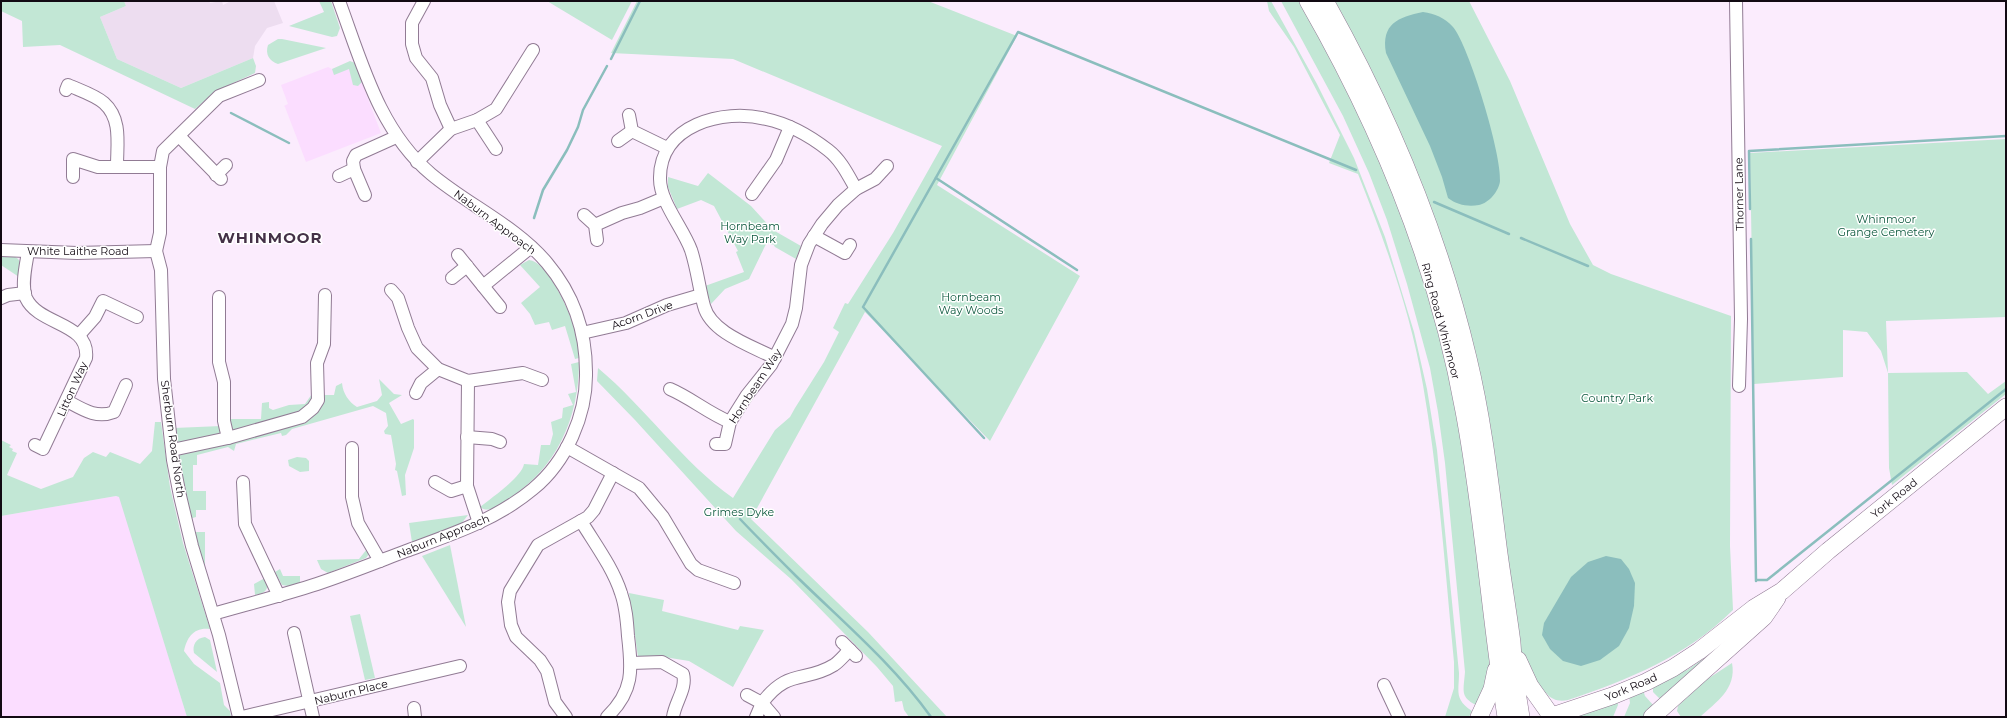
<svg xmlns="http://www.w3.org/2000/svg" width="2007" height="718" font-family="Montserrat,sans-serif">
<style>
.built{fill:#fbddff}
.education{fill:#edddf0}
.green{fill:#c2e7d5}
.water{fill:#8bbebd}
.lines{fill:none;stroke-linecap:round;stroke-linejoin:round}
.stream{stroke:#8bbebd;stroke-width:2.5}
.minor-casing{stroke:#917b94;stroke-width:14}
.highway-casing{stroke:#917b94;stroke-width:18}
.minor{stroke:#fff;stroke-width:12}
.highway{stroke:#fff;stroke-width:17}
.labels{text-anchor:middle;stroke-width:3;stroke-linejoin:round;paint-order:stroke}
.street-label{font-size:11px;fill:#120a13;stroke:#fff}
.park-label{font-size:11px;fill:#0d593e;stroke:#fff}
.district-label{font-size:15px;font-weight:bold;letter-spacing:1px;fill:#443147;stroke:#fff}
</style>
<rect width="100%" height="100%" fill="#fbecfd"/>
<g class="built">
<path d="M350 61 355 65 381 133 306 162 285 107 284 106 288 104 281 85 328 67 332 69 347 64Z"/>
<path d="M116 496 120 497 187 717H1V516Z"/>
</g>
<path class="education" d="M124 1H209L210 3 222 1 223 5 231 1H274L283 23 267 28 255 46 253 58 181 88 117 59 100 17 126 6Z"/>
<g class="green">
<path d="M1 1H124L126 6 100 17 117 59 181 88 253 58 256 66 255 73 216 91 195 109 60 45 23 47 22 21 1 11Z"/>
<path d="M319 1H331L340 28 337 36 332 37 289 26 324 12Z"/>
<path d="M547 1H632L612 40Z"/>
<path d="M637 1H928L1017 36 937 185 1080 276 990 441 865 312 751 519 868 632 947 717H909L904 710 902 701 895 702 893 686 877 667 791 579 736 531 635 420 597 381 598 368C646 408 682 462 733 498L775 430 790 417 795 408 824 362 839 332 833 328 845 303 848 304 893 233 942 146 733 59 611 53Z"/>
<path d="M1267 1H1271L1317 84 1354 158 1385 237 1414 332 1427 389 1437 450 1459 673C1459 692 1454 699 1472 711L1469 717H1445L1454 688V662C1445 570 1439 477 1423 385 1411 313 1385 242 1358 174L1329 163 1340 135 1294 47 1269 11Z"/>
<path d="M1281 1H1302L1334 57 1417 247 1455 391 1492 666 1481 708C1460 697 1463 695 1465 672L1445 463 1438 412 1430 368 1407 284 1387 220 1369 173 1343 116Z"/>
<path d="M1332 1H1469L1510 81 1570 224 1593 265 1611 274 1731 316 1730 546 1733 610C1687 656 1628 680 1568 700 1559 702 1552 700 1546 693L1542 695 1521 655 1498 500Z"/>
<path d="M278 39H282L326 48 278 64C269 61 265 54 268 45Z"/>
<path d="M350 61 355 63 362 82 358 86 353 85 349 69 334 75 332 69Z"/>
<path d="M2006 139V317L1886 321 1888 373 1967 372 1988 394 2006 381V394L1892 485 1889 468 1888 373 1881 351 1867 332 1843 330V377L1754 384 1750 153Z"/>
<path d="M708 173 751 206 773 230 801 246 796 259 775 247 773 244 772 245 767 242 749 279 725 289 711 304 705 286 744 272 736 252 738 251 714 206 701 200 677 209 668 187V177L698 186Z"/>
<path d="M1 254C21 256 22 260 22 279L1 265Z"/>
<path d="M529 260C547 261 568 308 573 324 576 335 578 346 579 358L575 359 565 326 552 330 549 322 535 325 530 314 521 303 540 287 520 265Z"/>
<path d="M579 362C579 419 556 469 507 500 500 505 489 514 480 507 491 498 522 477 524 464L538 465 541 445H550L553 434 551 422 562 418 563 408 573 405 568 394 576 392 571 364Z"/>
<path d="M379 379 394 394 402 395 389 403 401 424 413 419 414 420V448L405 475 406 495 402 496 397 471 395 470 396 464 391 435 385 434 384 431 388 426 386 413 373 406 292 429 286 435 282 436 281 433 236 444 234 451 228 447 197 455V465H193V491H206V510H196V517L189 519 174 428 221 426 230 419H261L262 403 269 402V408L273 410 289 405 305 404 314 391 325 395H334L336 386 342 383C343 394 349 402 357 407L377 401 382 395Z"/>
<path d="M155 422H161L170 487 183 543 210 629C194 627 187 637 184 651L194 664 220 683 224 705 230 711 231 717H187L119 497 116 496 1 516V440L11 445 9 447 13 449 12 451 17 453 7 475 41 489 73 477 84 458 93 452 106 457 110 452 140 464 152 451Z"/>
<path d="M297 457 306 458 309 461V471L300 472 289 466 288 460Z"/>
<path d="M468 515 461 524 412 542 409 523Z"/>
<path d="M194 532H205V570Z"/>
<path d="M450 545 466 627 422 556Z"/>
<path d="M367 549 369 554 366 558 328 573 321 569 317 560 359 559Z"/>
<path d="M280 569 283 576H300V583L288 586 282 585 275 572Z"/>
<path d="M265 578C270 589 266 593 255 595L254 584Z"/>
<path d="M629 593 664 600 662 611 738 630 740 626 764 630 733 687 689 661 658 656 638 657Z"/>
<path d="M360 614 375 678 365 680 350 616Z"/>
<path d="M205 637 210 640 217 672 194 653C192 645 196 638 205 637Z"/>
<path d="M1718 649 1662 701 1653 692V685L1661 679 1687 670Z"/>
<path d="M1732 663C1737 689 1716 702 1700 717H1681L1677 711 1678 706 1706 680Z"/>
<path d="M1643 690 1645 696 1654 706 1644 717H1624L1630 703 1629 695Z"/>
<path d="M1617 700 1618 705 1613 717H1567Z"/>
</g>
<g class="water">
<path d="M1423 12C1435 14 1444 17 1453 27 1469 46 1502 155 1500 181 1499 191 1489 203 1479 205 1468 207 1457 205 1448 198L1442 177 1430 146 1386 53C1381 24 1398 17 1423 12Z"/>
<path d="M1606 556 1621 559 1629 569 1635 583 1634 606 1629 628 1619 646 1600 660 1581 666 1563 661 1550 649 1542 635 1544 623 1571 577 1588 562Z"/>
</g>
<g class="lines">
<g class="stream">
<path d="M611 59 640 1"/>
<path d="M231 113 289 143"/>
<path d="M936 178 1077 270"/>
<path d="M1434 202 1509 234"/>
<path d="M1750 209 1749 151 2006 136"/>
<path d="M534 218 543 190 567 150 578 127 583 110 607 66"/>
<path d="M1521 238 1588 266"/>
<path d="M1751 239 1756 581"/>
<path d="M984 438 863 307 1018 32 1356 170"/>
<path d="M740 519C758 538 777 557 796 576 842 621 893 664 931 717"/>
<path d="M1757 580H1767L2006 389"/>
</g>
<g class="minor-casing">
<g id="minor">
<path d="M424 1 412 23V44L416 58 432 78 440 105 451 129"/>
<path d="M1736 1 1741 319 1739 386"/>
<path d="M66 90 68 85C79 90 95 95 104 103 122 119 117 144 117 166"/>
<path d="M629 115 632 131 667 148"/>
<path d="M477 120 496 149"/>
<path d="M179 136 221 179"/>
<path d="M618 141 632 131"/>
<path d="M417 162 451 129 477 120 496 109 533 50"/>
<path d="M354 169 353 161 356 155 396 137"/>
<path d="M216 175 226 165"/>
<path d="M339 176 354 169 365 195"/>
<path d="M73 177V159L98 167H160"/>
<path d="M752 194 776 160 790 127"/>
<path d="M584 215 595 225 597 240"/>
<path d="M595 225 622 213 640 208 664 198"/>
<path d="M814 236 845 253 850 245"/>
<path d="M1 250 77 253 156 251"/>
<path d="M156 251 161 270 164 379 173 460 180 496 192 546 219 635 239 717"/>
<path d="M156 251 160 233V167L163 151 219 96 259 80"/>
<path d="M28 252C26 265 21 285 26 298 39 326 90 322 86 358L43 449 35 445"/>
<path d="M458 255 500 307"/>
<path d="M452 278 467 266"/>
<path d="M483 286 531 247"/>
<path d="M391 290 398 298 408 328 417 348 438 369 468 381 523 373 542 380"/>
<path d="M219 297V362L224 382V421L228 438"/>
<path d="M1 298 8 295 25 293"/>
<path d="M582 333 626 323 667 305 701 295"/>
<path d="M79 335 95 317 103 301 137 317"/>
<path d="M775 358C752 346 711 333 704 306 699 288 697 268 691 250 683 228 660 202 660 179 659 125 723 108 766 119 789 124 810 136 828 150 841 160 848 175 856 189"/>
<path d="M468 381 467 486 479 523"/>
<path d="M670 389C691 398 708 413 730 422"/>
<path d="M416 393 421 383 438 369"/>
<path d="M67 401C82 409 96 419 114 412L126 385"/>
<path d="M467 437 492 439 500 442"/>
<path d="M716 444H725L730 422 747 395 771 365 792 324 796 308 801 265 809 244 822 224 838 205 856 189 875 179 887 166"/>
<path d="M567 447 639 488 663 517 691 564 698 570 734 583"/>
<path d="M352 448V497L358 523 380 561"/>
<path d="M172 450 228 438 302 417 313 408 318 400 317 363 324 344 325 295"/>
<path d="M243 482 245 524 279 596"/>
<path d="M435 482 451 491 467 486"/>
<path d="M581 521C595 544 613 568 621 593 626 607 627 621 628 636 632 670 634 691 607 717"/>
<path d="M213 614C248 604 283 595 317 584 347 574 377 562 406 551 450 535 496 520 533 489 566 462 587 415 586 372 586 331 574 295 547 263 516 226 468 205 431 174 379 130 362 63 339 1"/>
<path d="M294 633 313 717"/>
<path d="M842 642 856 656"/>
<path d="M631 663 662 662 683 674C687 689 675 702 673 717"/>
<path d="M1384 685 1399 717"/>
<path d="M747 695 762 703 756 717"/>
<path d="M414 708 415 717"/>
<path d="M242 717 460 666"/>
<path d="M566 717 555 702 547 671 540 660 516 637 511 625 508 602 510 591 538 545 588 517 594 510 613 473"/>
<path d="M774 717 762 703C788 668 805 683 834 665 840 661 845 654 850 650"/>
</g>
</g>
<g class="highway-casing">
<g id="highway">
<path d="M1308 1C1381 128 1438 266 1464 411 1483 512 1490 615 1506 717"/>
<path d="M1325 1C1389 115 1438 231 1468 358 1483 420 1490 483 1498 546 1502 578 1508 611 1512 643L1514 673 1521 717"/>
<path d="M1518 660 1530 686 1552 717"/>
<path d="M1479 717 1492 689 1496 670"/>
<path d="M1549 717 1612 696 1646 682 1673 668 1699 651 1754 608 1782 591 1828 551 2006 407"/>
<path d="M1652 717 1764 617 1777 598"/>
</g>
</g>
<use href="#minor" class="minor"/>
<use href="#highway" class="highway"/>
</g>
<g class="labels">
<g class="street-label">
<text transform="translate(1739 194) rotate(-91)" y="4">Thorner Lane</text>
<text transform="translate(495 222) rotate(37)" y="4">Naburn Approach</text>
<text x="78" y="255">White Laithe Road</text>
<text transform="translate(642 315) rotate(-20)" y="4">Acorn Drive</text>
<text transform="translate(1441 321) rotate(75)" y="4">Ring Road Whinmoor</text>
<text transform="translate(755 386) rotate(-57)" y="4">Hornbeam Way</text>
<text transform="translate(72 389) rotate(-66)" y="4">Litton Way</text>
<text transform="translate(173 439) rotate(82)" y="4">Sherburn Road North</text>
<text transform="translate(1894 498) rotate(-39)" y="4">York Road</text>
<text transform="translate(443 536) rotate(-22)" y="4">Naburn Approach</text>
<text transform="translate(1631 687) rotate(-23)" y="4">York Road</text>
<text transform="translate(351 692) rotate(-14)" y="4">Naburn Place</text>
</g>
<g class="park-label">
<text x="1886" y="223">Whinmoor<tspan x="1886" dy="13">Grange Cemetery</tspan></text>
<text x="750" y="230">Hornbeam<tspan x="750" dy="13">Way Park</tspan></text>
<text x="971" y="301">Hornbeam<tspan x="971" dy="13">Way Woods</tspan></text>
<text x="1617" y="402">Country Park</text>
<text x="739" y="516">Grimes Dyke</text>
</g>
<g class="district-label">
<text x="270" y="243">WHINMOOR</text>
</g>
</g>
<rect width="2007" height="718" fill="none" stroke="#120a13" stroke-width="4"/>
</svg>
